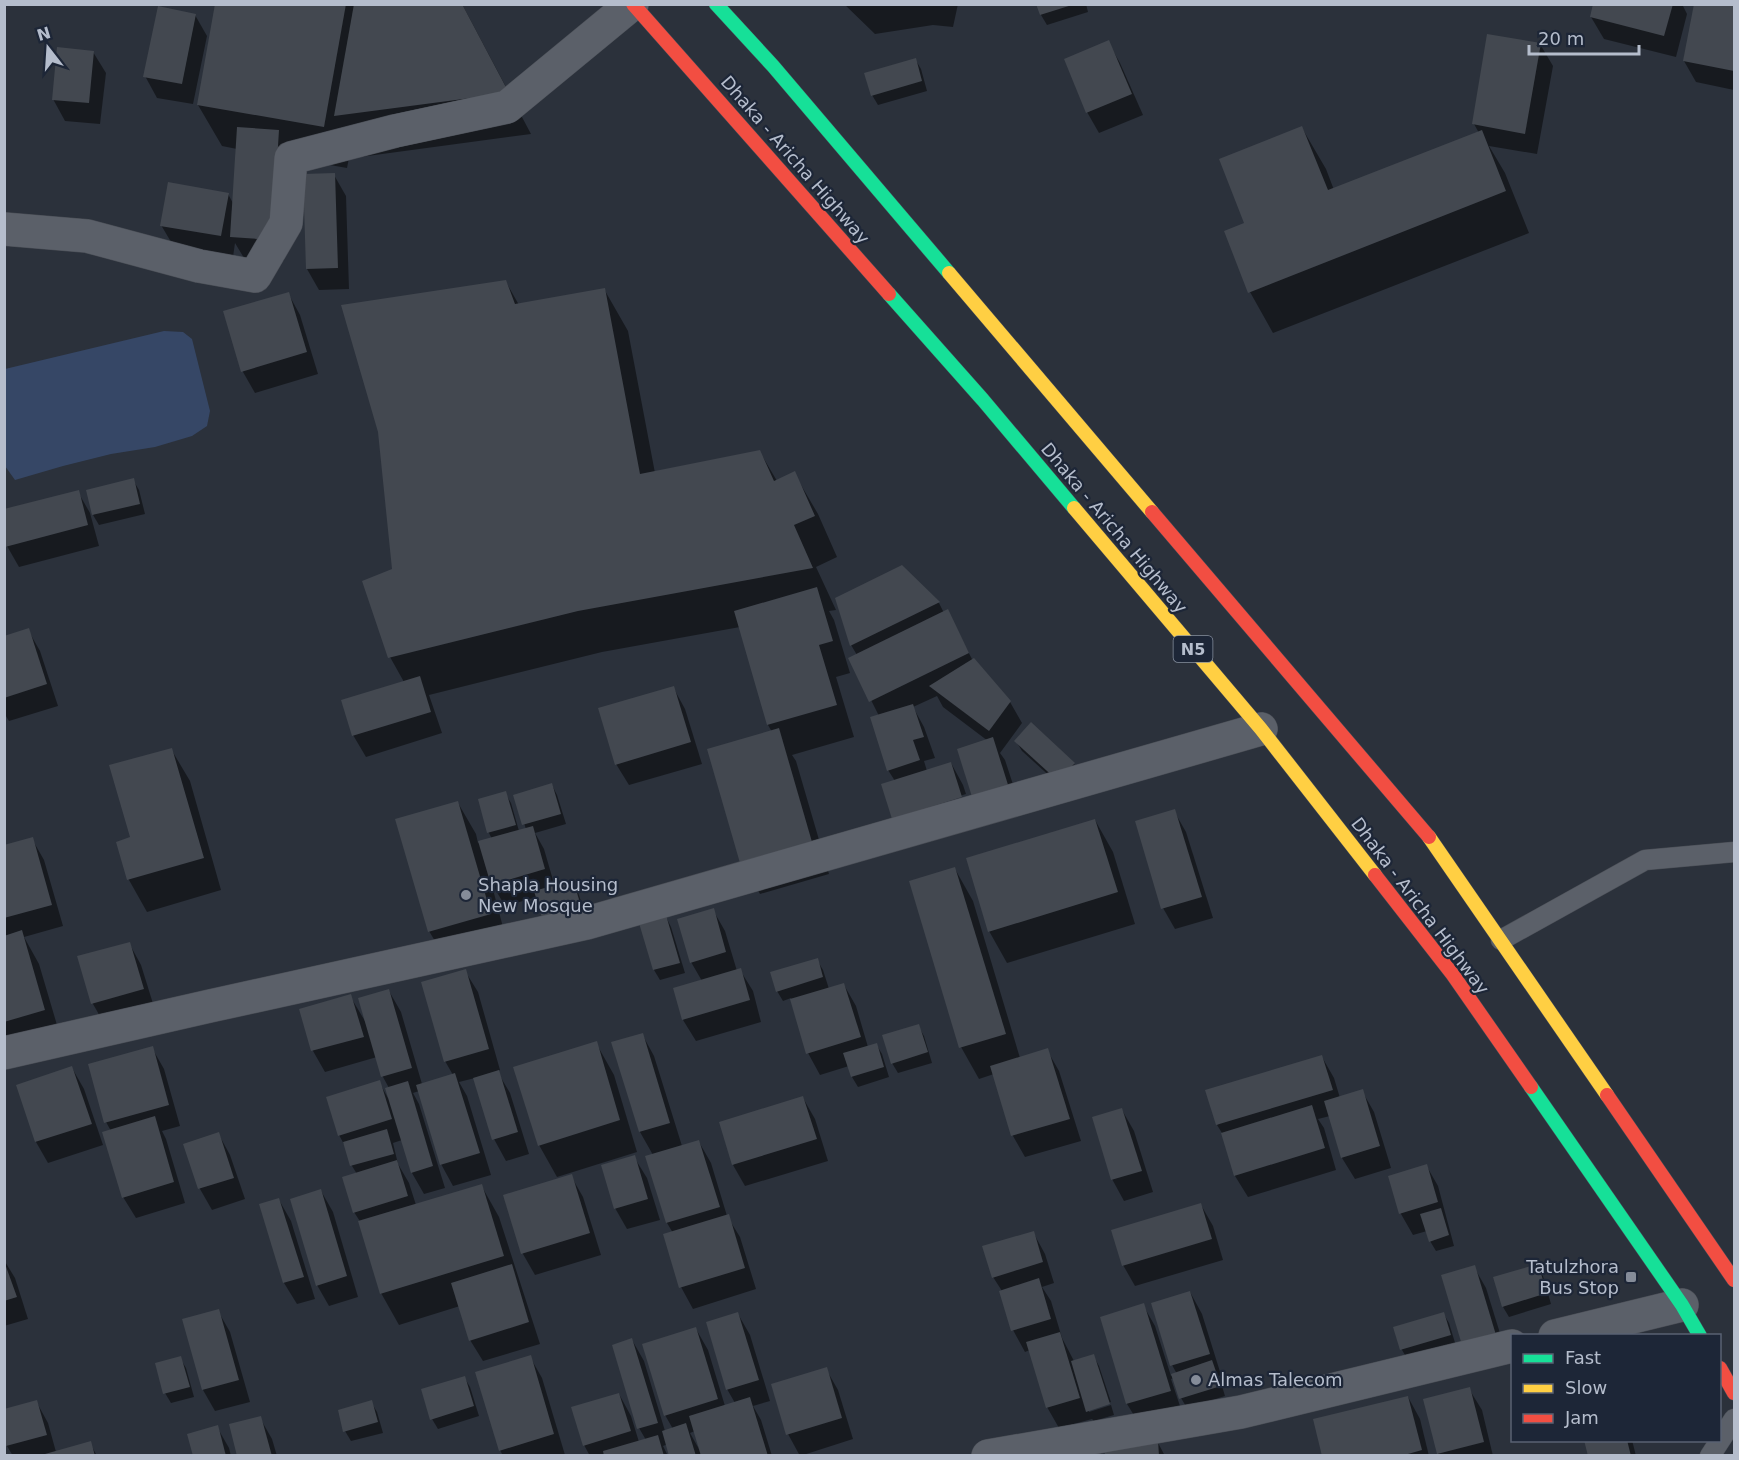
<svg xmlns="http://www.w3.org/2000/svg" width="1739" height="1460" font-family="'DejaVu Sans',sans-serif">
<style>
.water{fill:#364766}
.shadow{fill:#0007;fill-rule:evenodd}
.building{fill:#434850}
.lines{fill:none;stroke-linecap:round;stroke-linejoin:round}
.lane-casing{stroke:#494d55;stroke-width:21}
.street-casing{stroke:#494d55;stroke-width:34}
.fast-casing{stroke:#484d57;stroke-width:15}
.slow-casing{stroke:#484d57;stroke-width:15}
.jam-casing{stroke:#484d57;stroke-width:15}
.lane{stroke:#5b6069;stroke-width:20}
.street{stroke:#5b6069;stroke-width:33}
.fast{stroke:#16e098;stroke-width:14}
.slow{stroke:#ffcf43;stroke-width:14}
.jam{stroke:#f24e42;stroke-width:14}
.poi-dot{fill:#858c99;stroke:#1d2637;stroke-width:2}
.labels{text-anchor:middle;stroke-width:4.5;stroke-linejoin:round;paint-order:stroke}
.shield{fill:#1d2637;stroke:#87909f;stroke-width:1.5}
.shield-label{font-size:16px;font-weight:bold;fill:#b5bdcc}
.street-label{font-size:18px;fill:#b5bdcc;stroke:#1d2637}
.poi-label{font-size:18px;fill:#b5bdcc;stroke:#1d2637;text-anchor:start}
</style>
<rect width="100%" height="100%" fill="#2b313b"/>
<path class="water" d="M164 331 183 332 192 339 210 411 207 426 192 436 155 447 111 454 63 466 15 480 5 466V369Z"/>
<g class="shadow">
<path d="M216 4H462L531 134 360 157 352 143 347 168 290 158 284 261 244 258 235 243 233 257 174 247 161 225 228 194 234 205 237 149 222 146 198 105Z"/>
<path d="M844 4H958L953 27 933 25 875 34Z"/>
<path d="M1038 4H1086L1088 12 1047 25 1041 15Z"/>
<path d="M1595 4H1682L1687 14 1676 57 1604 39 1591 17Z"/>
<path d="M1696 4H1734V90L1696 82 1684 61Z"/>
<path d="M195 15 207 36 193 104 157 98 145 76Z"/>
<path d="M1108 42 1120 63 1143 115 1099 133 1087 112Z"/>
<path d="M1540 44 1553 66 1537 154 1489 146 1505 173 1529 233 1273 333 1250 292 1302 128 1326 169 1334 190 1479 133 1474 124Z"/>
<path d="M93 52 106 73 100 124 65 121 53 99Z"/>
<path d="M915 59 921 69 927 91 878 105 872 95Z"/>
<path d="M334 175 346 196 349 289 319 290 307 269Z"/>
<path d="M506 282 519 305 604 289 628 331 655 473 760 452 777 481 794 473 818 514 837 557 816 567 836 610 829 611 834 620 850 673 836 677 854 737 792 755 796 761 829 874 760 894 742 862 772 732 768 725 740 627 602 652 429 695 442 733 366 757 353 735 404 682 390 657 393 570Z"/>
<path d="M288 293 300 315 318 374 255 393 243 372 224 312Z"/>
<path d="M133 480 139 490 145 514 99 525 93 515Z"/>
<path d="M78 492 90 513 99 546 19 567 7 546 4 537V511Z"/>
<path d="M902 567 939 603 944 613 947 611 973 661 1010 702 1022 723 1000 753 1005 760 1021 809 987 820 974 799 959 750 988 741 943 707 937 696 913 707 924 727 935 758 924 761 927 771 951 763 963 785 966 794 896 816V819L967 797 973 818 906 839 894 818 883 785 895 781 888 770 872 718 879 716 850 658 857 655 851 645 836 599Z"/>
<path d="M28 630 40 651 58 706 9 721 4 713V637Z"/>
<path d="M673 687 685 709 702 764 629 785 616 764Z"/>
<path d="M1016 741 1074 764 1080 774 1065 790 1022 751Z"/>
<path d="M171 749 190 781 221 890 147 912 129 880 118 843 132 838Z"/>
<path d="M552 785 557 795 566 824 535 833 544 849 555 887 572 882 578 892 587 920 537 897 505 906 491 882 508 946 448 963 429 931 458 803 476 834 478 843 492 839 489 833 479 800 505 793 511 803 519 831 526 829 515 796Z"/>
<path d="M1174 811 1186 832 1213 918 1175 929 1163 908Z"/>
<path d="M1095 820 1113 852 1135 924 1007 963 989 931Z"/>
<path d="M32 839 44 860 63 926 24 937 39 964 62 1042 4 1059V846Z"/>
<path d="M955 869 973 901 1020 1058 1047 1050 1059 1071 1081 1141 1025 1157 1013 1136 994 1074 979 1079 961 1047Z"/>
<path d="M713 910 725 931 737 971 740 970 753 991 761 1022 696 1041 683 1020 702 981 691 962Z"/>
<path d="M666 917 671 927 685 973 660 980 654 970 641 924Z"/>
<path d="M129 943 141 965 155 1010 105 1025 93 1004 79 957Z"/>
<path d="M817 960 823 970 829 989 844 985 856 1006 868 1047 876 1044 882 1054 889 1077 858 1087 852 1077 849 1066 820 1075 808 1053 791 998 783 1001 777 991Z"/>
<path d="M465 971 478 992 500 1070 497 1071 510 1093 529 1154 506 1161 494 1139 475 1078 459 1082 467 1096 491 1175 453 1186 441 1164 419 1091 413 1093 419 1104 445 1188 424 1194 412 1173 402 1140 393 1143 398 1164 409 1183 416 1205 481 1185 499 1217 540 1344 483 1361 470 1340 460 1306 399 1325 381 1293 361 1223 354 1212 357 1174 352 1166 346 1148 339 1135 379 1082 388 1098 389 1088 383 1077 377 1057 325 1072 313 1051 301 1010 350 996 365 1021 389 991 401 1012 422 1084 453 1075 445 1061Z"/>
<path d="M918 1026 924 1036 932 1063 898 1073 892 1063Z"/>
<path d="M642 1034 654 1056 682 1146 699 1142 711 1163 727 1216 740 1237 756 1289 693 1309 681 1287 673 1233 667 1223 647 1157 653 1155 640 1132 613 1043Z"/>
<path d="M596 1043 614 1075 637 1152 557 1177 539 1145Z"/>
<path d="M152 1048 164 1069 180 1126 162 1131 166 1139 185 1203 136 1218 123 1197 111 1131 106 1122Z"/>
<path d="M1322 1057 1334 1078 1340 1098 1362 1091 1374 1112 1391 1168 1355 1179 1342 1158 1330 1116 1318 1119 1324 1128 1336 1170 1248 1197 1235 1176 1222 1133 1217 1125Z"/>
<path d="M72 1068 84 1089 103 1145 48 1163 36 1142 17 1086Z"/>
<path d="M803 1098 815 1119 828 1161 745 1186 733 1165Z"/>
<path d="M1122 1110 1134 1131 1153 1192 1124 1201 1112 1179Z"/>
<path d="M218 1133 230 1155 245 1199 212 1210 200 1189 185 1145Z"/>
<path d="M634 1157 647 1178 660 1220 627 1229 615 1208Z"/>
<path d="M1426 1165 1438 1186 1454 1246 1436 1251 1430 1241 1427 1231 1413 1235 1401 1214 1389 1177Z"/>
<path d="M571 1176 583 1197 601 1255 535 1275 523 1254 505 1196Z"/>
<path d="M321 1191 333 1212 358 1297 329 1306 317 1285Z"/>
<path d="M279 1200 291 1221 315 1299 297 1304 284 1283 261 1205Z"/>
<path d="M1201 1205 1213 1226 1223 1260 1135 1286 1123 1265Z"/>
<path d="M1033 1232 1045 1254 1054 1283 1042 1287 1051 1301 1062 1338 1074 1361 1093 1355 1099 1366 1111 1402 1089 1409V1412L1111 1405 1114 1415 1094 1421 1092 1419 1059 1428 1047 1407 1030 1350 1025 1352 1013 1330 1002 1291 993 1277Z"/>
<path d="M4 1260 15 1278 28 1319 4 1326Z"/>
<path d="M1537 1266 1543 1276 1551 1304 1509 1317 1503 1307Z"/>
<path d="M1474 1267 1486 1288 1507 1356 1443 1276Z"/>
<path d="M1190 1292 1202 1314 1221 1375 1219 1376 1225 1396 1187 1408 1181 1398 1174 1378 1171 1379 1182 1412 1140 1425 1127 1404 1101 1318 1143 1305 1155 1326 1171 1376 1177 1374 1172 1365Z"/>
<path d="M218 1311 230 1332 250 1402 215 1411 203 1390 184 1320Z"/>
<path d="M1443 1313 1449 1323 1456 1346 1408 1360 1402 1350 1395 1328Z"/>
<path d="M738 1314 750 1335 770 1401 753 1406 761 1420 772 1456H671L668 1444 663 1446 668 1456H590L584 1445 619 1394 631 1416 639 1442 646 1440 639 1428 632 1340 644 1361 665 1431 673 1429 665 1415 696 1329 708 1350 725 1406 735 1403 727 1389ZM695 1431 699 1449 690 1433Z"/>
<path d="M530 1357 542 1378 565 1455 503 1456 500 1450Z"/>
<path d="M180 1358 186 1368 194 1397 171 1403 165 1393Z"/>
<path d="M826 1369 838 1390 853 1439 800 1456 788 1434Z"/>
<path d="M464 1377 470 1387 479 1416 438 1429 432 1419Z"/>
<path d="M1469 1389 1482 1410 1493 1456H1439L1438 1453Z"/>
<path d="M1408 1397 1420 1419 1429 1456H1324Z"/>
<path d="M36 1401 48 1423 56 1452 90 1443 97 1456H13L7 1446 4 1436V1410Z"/>
<path d="M371 1402 377 1412 383 1433 351 1441 345 1431Z"/>
<path d="M260 1418 272 1439 277 1456H239Z"/>
<path d="M217 1427 229 1448 231 1456H194Z"/>
<path d="M1585 1440H1632L1636 1456H1589Z"/>
<path d="M1157 1441 1165 1456H1106Z"/>
</g>
<g class="building">
<path d="M215 4H346L324 127 197 105Z"/>
<path d="M354 4H462L509 93 334 116Z"/>
<path d="M1036 4H1072V5L1040 15Z"/>
<path d="M1593 4H1673L1664 36 1590 17Z"/>
<path d="M1694 4H1734V71L1683 61Z"/>
<path d="M158 6 196 14 182 84 143 77Z"/>
<path d="M1487 34 1541 43 1525 134 1472 124Z"/>
<path d="M1109 40 1132 94 1086 113 1064 59Z"/>
<path d="M57 47 94 51 89 103 52 100Z"/>
<path d="M916 58 922 81 871 96 864 73Z"/>
<path d="M1302 126 1328 190 1482 130 1506 191 1248 293 1224 231 1244 223 1219 159Z"/>
<path d="M237 127 279 130 272 240 230 237Z"/>
<path d="M335 173 338 268 306 269 303 174Z"/>
<path d="M168 182 229 193 221 236 160 226Z"/>
<path d="M506 280 515 304 605 288 640 474 760 450 774 481 795 471 815 516 794 525 813 568 578 611 388 658 362 581 392 569 378 432 341 305Z"/>
<path d="M289 292 307 352 241 372 223 311Z"/>
<path d="M134 478 140 504 92 515 86 490Z"/>
<path d="M79 490 88 525 5 547 4 509Z"/>
<path d="M902 565 940 602 850 646 835 598Z"/>
<path d="M817 587 833 641 819 645 837 705 767 725 734 611Z"/>
<path d="M948 609 969 653 869 702 848 658Z"/>
<path d="M29 628 47 684 4 698V636Z"/>
<path d="M974 658 1011 701 989 731 929 686Z"/>
<path d="M420 676 431 712 352 736 341 700Z"/>
<path d="M674 686 691 742 615 765 598 708Z"/>
<path d="M913 704 924 737 913 740 920 760 887 771 870 717Z"/>
<path d="M1031 722 1075 763 1058 781 1014 741Z"/>
<path d="M779 728 812 842 740 863 707 749Z"/>
<path d="M993 737 1009 788 973 800 957 749Z"/>
<path d="M172 748 204 858 127 880 116 842 130 837 109 765Z"/>
<path d="M951 762 962 797 892 819 881 784Z"/>
<path d="M552 783 561 814 522 825 513 795Z"/>
<path d="M506 791 516 825 487 833 478 799Z"/>
<path d="M458 801 491 914 428 932 395 819Z"/>
<path d="M1175 809 1202 897 1161 909 1135 821Z"/>
<path d="M1095 819 1118 892 988 932 966 858Z"/>
<path d="M533 826 545 869 491 885 478 841Z"/>
<path d="M33 837 52 905 4 918V845Z"/>
<path d="M955 867 1006 1034 959 1048 909 881Z"/>
<path d="M573 880 582 909 543 921 534 891Z"/>
<path d="M714 908 726 952 690 963 677 919Z"/>
<path d="M666 915 680 963 653 970 639 923Z"/>
<path d="M22 930 45 1010 4 1022V936Z"/>
<path d="M130 942 144 989 91 1004 77 956Z"/>
<path d="M818 958 823 977 776 992 770 972Z"/>
<path d="M741 968 750 1000 682 1020 673 988Z"/>
<path d="M466 969 489 1049 444 1062 421 982Z"/>
<path d="M844 983 861 1037 806 1054 790 999Z"/>
<path d="M389 989 412 1068 381 1077 358 998Z"/>
<path d="M351 994 364 1037 311 1051 299 1009Z"/>
<path d="M919 1024 928 1052 891 1064 882 1035Z"/>
<path d="M643 1033 670 1123 639 1132 611 1042Z"/>
<path d="M597 1041 620 1120 538 1146 513 1067Z"/>
<path d="M877 1043 884 1067 851 1077 843 1053Z"/>
<path d="M153 1046 169 1105 104 1123 88 1064Z"/>
<path d="M1048 1048 1070 1119 1011 1136 990 1066Z"/>
<path d="M1322 1055 1333 1090 1216 1125 1205 1090Z"/>
<path d="M72 1066 92 1124 35 1142 16 1085Z"/>
<path d="M499 1070 518 1132 492 1140 473 1078Z"/>
<path d="M455 1073 480 1153 440 1165 416 1085Z"/>
<path d="M380 1080 392 1119 338 1136 326 1097Z"/>
<path d="M408 1081 433 1166 411 1173 385 1088Z"/>
<path d="M1363 1089 1380 1146 1341 1158 1324 1101Z"/>
<path d="M803 1096 817 1139 732 1165 719 1122Z"/>
<path d="M1312 1105 1325 1148 1234 1176 1221 1133Z"/>
<path d="M1122 1108 1142 1171 1111 1180 1092 1117Z"/>
<path d="M155 1116 174 1182 122 1198 102 1132Z"/>
<path d="M387 1129 394 1154 350 1166 343 1142Z"/>
<path d="M219 1132 234 1178 198 1189 183 1144Z"/>
<path d="M699 1140 720 1207 666 1223 645 1156Z"/>
<path d="M635 1155 648 1199 614 1209 601 1165Z"/>
<path d="M397 1160 408 1196 353 1213 342 1177Z"/>
<path d="M1427 1164 1438 1202 1399 1214 1388 1176Z"/>
<path d="M572 1174 590 1233 521 1254 503 1195Z"/>
<path d="M482 1184 504 1256 380 1294 358 1221Z"/>
<path d="M321 1189 347 1276 316 1286 290 1199Z"/>
<path d="M279 1198 304 1277 283 1283 259 1204Z"/>
<path d="M1201 1203 1212 1239 1122 1266 1111 1230Z"/>
<path d="M1441 1208 1449 1235 1429 1242 1420 1214Z"/>
<path d="M729 1214 745 1268 679 1288 663 1234Z"/>
<path d="M1034 1231 1043 1262 992 1278 982 1246Z"/>
<path d="M4 1261 17 1297 4 1301Z"/>
<path d="M512 1264 529 1322 469 1341 451 1283Z"/>
<path d="M1538 1264 1547 1293 1502 1307 1493 1277Z"/>
<path d="M1475 1265 1496 1335 1462 1345 1441 1275Z"/>
<path d="M1039 1278 1051 1319 1011 1331 999 1291Z"/>
<path d="M1190 1291 1210 1354 1170 1366 1151 1303Z"/>
<path d="M1144 1303 1171 1391 1126 1404 1100 1317Z"/>
<path d="M219 1309 239 1380 202 1390 182 1319Z"/>
<path d="M738 1312 759 1380 726 1390 706 1322Z"/>
<path d="M1444 1312 1451 1335 1400 1350 1393 1327Z"/>
<path d="M696 1327 718 1399 664 1416 642 1344Z"/>
<path d="M1060 1332 1080 1398 1046 1408 1026 1342Z"/>
<path d="M632 1338 658 1423 637 1429 612 1345Z"/>
<path d="M1094 1354 1110 1404 1086 1412 1071 1361Z"/>
<path d="M531 1355 554 1434 499 1451 475 1372Z"/>
<path d="M181 1356 190 1387 163 1394 155 1363Z"/>
<path d="M1212 1360 1221 1386 1179 1399 1171 1374Z"/>
<path d="M827 1367 842 1418 786 1435 771 1384Z"/>
<path d="M465 1376 474 1406 430 1420 421 1389Z"/>
<path d="M1470 1387 1484 1442 1437 1454 1423 1399Z"/>
<path d="M619 1393 631 1431 583 1446 571 1407Z"/>
<path d="M1408 1396 1422 1450 1401 1456H1322L1313 1419Z"/>
<path d="M750 1397 768 1456H701L689 1416Z"/>
<path d="M37 1400 47 1435 6 1446 4 1409Z"/>
<path d="M372 1400 378 1422 343 1432 338 1410Z"/>
<path d="M261 1416 272 1456H237L229 1424Z"/>
<path d="M686 1423 696 1456H669L662 1431Z"/>
<path d="M218 1425 226 1456H193L187 1434Z"/>
<path d="M658 1435 664 1456H604L603 1451Z"/>
<path d="M1158 1440 1159 1456H1105L1104 1445Z"/>
<path d="M1584 1440H1627L1631 1456H1588Z"/>
<path d="M91 1441 95 1456H45V1454Z"/>
</g>
<g class="lines">
<g class="lane-casing">
<g id="lane">
<path d="M1501 940 1645 860 1734 852"/>
<path d="M1710 1456 1734 1419"/>
</g>
</g>
<g class="street-casing">
<g id="street">
<path d="M4 229 87 236 199 266 255 276 286 223 291 158 395 131 507 107 632 4"/>
<path d="M4 1053 210 1006 587 923 1261 729"/>
<path d="M1555 1336 1682 1305"/>
<path d="M988 1456 1241 1412 1512 1346"/>
</g>
</g>
<g class="fast-casing">
<g id="fast">
<path d="M716 4 773 66 949 273"/>
<path d="M889 294 983 400 1074 508"/>
<path d="M1531 1087 1682 1305 1700 1336"/>
</g>
</g>
<g class="slow-casing">
<g id="slow">
<path d="M949 273 1152 512"/>
<path d="M1074 508 1261 729 1375 875"/>
<path d="M1429 837 1607 1095"/>
</g>
</g>
<g class="jam-casing">
<g id="jam">
<path d="M633 4 889 294"/>
<path d="M1152 512 1429 837"/>
<path d="M1375 875 1453 975 1531 1087"/>
<path d="M1607 1095 1734 1280"/>
<path d="M1720 1368 1734 1393"/>
</g>
</g>
<use href="#lane" class="lane"/>
<use href="#street" class="street"/>
<use href="#fast" class="fast"/>
<use href="#slow" class="slow"/>
<use href="#jam" class="jam"/>
</g>
<g class="poi-dot">
<circle cx="466" cy="895" r="6"/>
<rect x="1625" y="1271" width="12" height="12" rx="3"/>
<circle cx="1196" cy="1380" r="6"/>
</g>
<g class="labels">
<rect class="shield" x="1173.5" y="636" width="39" height="26" rx="4.5"/>
<g class="shield-label">
<text x="1193" y="655">N5</text>
</g>
<g class="street-label">
<text transform="translate(795 160) rotate(49)" y="6">Dhaka - Aricha Highway</text>
<text transform="translate(1114 528) rotate(50)" y="6">Dhaka - Aricha Highway</text>
<text transform="translate(1420 906) rotate(53)" y="6">Dhaka - Aricha Highway</text>
</g>
<g class="poi-label">
<text x="478" y="891">Shapla Housing<tspan x="478" dy="21">New Mosque</tspan></text>
<text x="1619" y="1273" text-anchor="end">Tatulzhora<tspan x="1619" dy="21">Bus Stop</tspan></text>
<text x="1208" y="1386">Almas Talecom</text>
</g>
</g>
<rect width="1739" height="1460" fill="none" stroke="#b5bdcc" stroke-width="12"/>
<rect x="1511" y="1334" width="210" height="108" fill="#1d2637" stroke="#5a6273" stroke-width="1.5"/>
<rect x="1523" y="1354" width="30" height="9" fill="#16e098" stroke="#5a6273" stroke-width="1.5"/>
<text x="1565" y="1364" font-size="18" fill="#b5bdcc">Fast</text>
<rect x="1523" y="1384" width="30" height="9" fill="#ffcf43" stroke="#5a6273" stroke-width="1.5"/>
<text x="1565" y="1394" font-size="18" fill="#b5bdcc">Slow</text>
<rect x="1523" y="1414" width="30" height="9" fill="#f24e42" stroke="#5a6273" stroke-width="1.5"/>
<text x="1565" y="1424" font-size="18" fill="#b5bdcc">Jam</text>
<g transform="translate(48 48) rotate(343)" stroke="#1d2637" stroke-width="4.5" paint-order="stroke">
<path d="M0-4.5L10 22L0 15L-10 22Z" fill="#b5bdcc"/>
<text y="-9" font-size="16" font-weight="bold" text-anchor="middle" fill="#b5bdcc">N</text>
</g>
<path d="M1529 45v9h110v-9" fill="none" stroke="#b5bdcc" stroke-width="3"/>
<text x="1538" y="45" font-size="18" fill="#b5bdcc" stroke="#1d2637" stroke-width="4.5" paint-order="stroke">20 m</text>
</svg>
